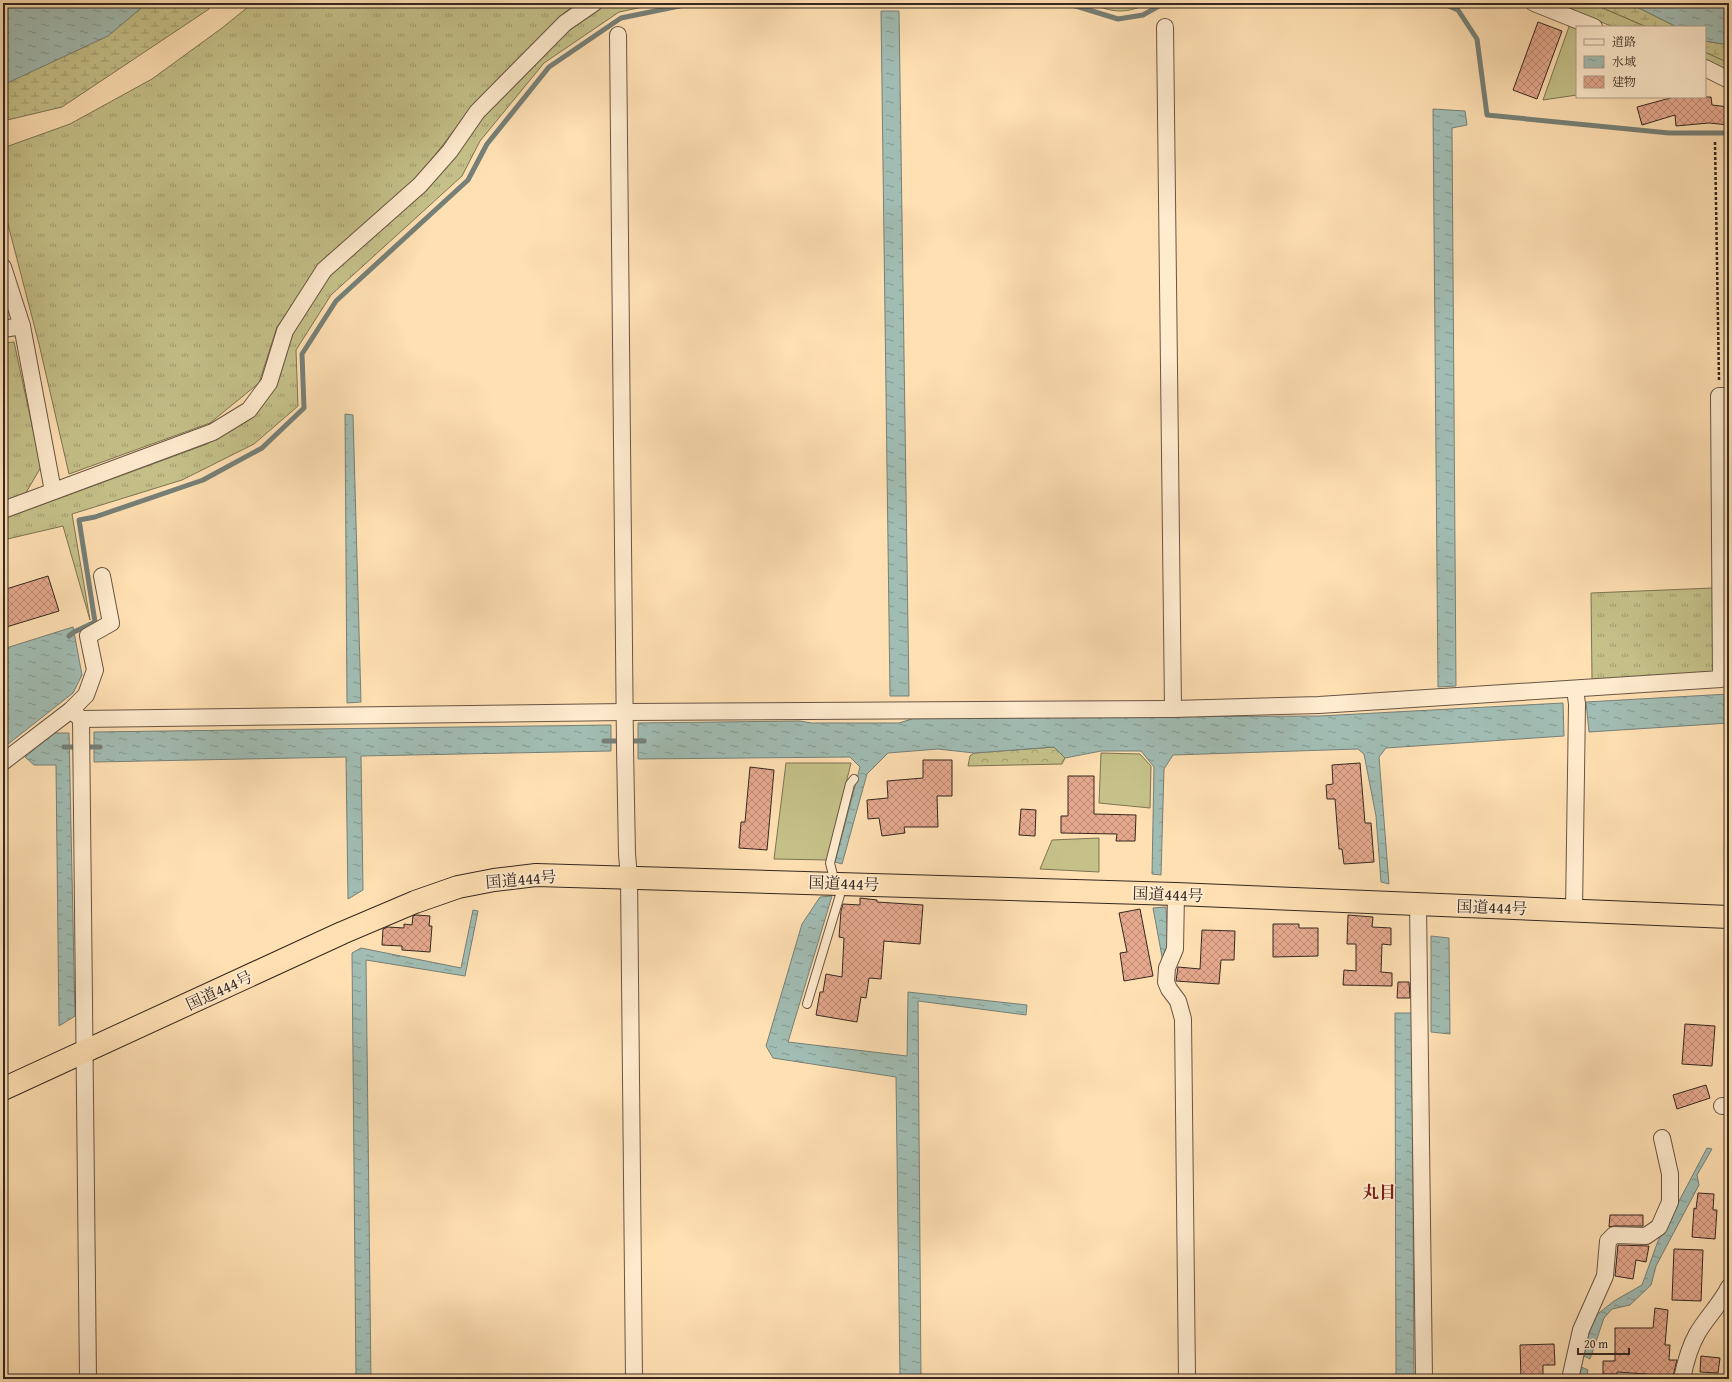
<svg xmlns="http://www.w3.org/2000/svg" width="1732" height="1382" font-family="'Gentium Book Plus','Noto Serif JP',serif">
<style>
.grass{fill:url(#grass-tufts);stroke:#7d7454}
.forest{fill:url(#forest-crowns);stroke:#7d7454}
.wetland{fill:url(#wetland-marsh);stroke:#7d7454}
.garden{fill:#c5c189;stroke:#7d7454}
.water{fill:url(#water-ripples);stroke:#768078}
.lines{fill:none;stroke-linecap:round;stroke-linejoin:round}
.stream{stroke:#768078;stroke-width:5}
.building{fill:url(#building-cross-hatch);stroke:#352720}
.lane-casing{stroke:#685545;stroke-width:10}
.street-casing{stroke:#685545;stroke-width:18}
.highway-casing{stroke:#352720;stroke-width:24}
.path{stroke:#352720;stroke-width:2.5;stroke-dasharray:3 2;stroke-linecap:butt}
.lane{stroke:#ffebce;stroke-width:8}
.street{stroke:#ffebce;stroke-width:16}
.highway{stroke:#ffe0b3;stroke-width:22}
.labels{text-anchor:middle;stroke-width:3.5;stroke-linejoin:round;paint-order:stroke}
.street-label{font-size:16px;fill:#352720;stroke:#ffebce}
.neighbourhood-label{font-size:17px;font-weight:bold;fill:#7a1f14;stroke:#ffebce}
</style>
<defs>
<pattern id="grass-tufts" width="24" height="20" patternUnits="userSpaceOnUse"><rect width="24" height="20" fill="#c5c189"/><path d="M3 7l-1-3M5 7V3M7 7l1-3M15 17l-1-3M17 17v-4M19 17l1-3" fill="none" stroke="#a19d70"/></pattern>
<pattern id="forest-crowns" width="20" height="18" patternUnits="userSpaceOnUse"><rect width="20" height="18" fill="#c5c189"/><path d="M2 6a3 3 0 1 1 6 0M12 15a3 3 0 1 1 6 0" fill="none" stroke="#a19d70"/></pattern>
<pattern id="wetland-marsh" width="20" height="14" patternUnits="userSpaceOnUse"><rect width="20" height="14" fill="#c5c189"/><path d="M1 5h8M5 5V1M11 12h8M15 12V8" fill="none" stroke="#a19d70"/></pattern>
<pattern id="water-ripples" width="26" height="14" patternUnits="userSpaceOnUse"><rect width="26" height="14" fill="#a1bcb3"/><path d="M2 4q2-2 4 0t4 0M15 11q2-2 4 0t4 0" fill="none" stroke="#849991"/></pattern>
<pattern id="building-cross-hatch" width="8" height="8" patternUnits="userSpaceOnUse"><rect width="8" height="8" fill="#e6a98e"/><path d="M0 0l8 8M0 8l8-8" fill="none" stroke="#bb8a74"/></pattern>
</defs>
<rect width="100%" height="100%" fill="#ffe0b3"/>
<filter id="stains"><feTurbulence type="fractalNoise" baseFrequency=".005" numOctaves="4"/><feColorMatrix values="0 0 0 0 .2 0 0 0 0 .09 0 0 0 0 .02 0 0 0 .5 -.17"/></filter>
<radialGradient id="worn" r=".72"><stop offset=".6" stop-color="#630" stop-opacity="0"/><stop offset="1" stop-color="#630" stop-opacity=".3"/></radialGradient>
<g class="grass">
<path d="M253 3H577L563 14 475 103 418 177 322 262 277 327 259 383 210 423 69 474 39 344 3 205V148L70 124 152 79 222 28Z"/>
<path d="M604 3H662L619 12 544 63 480 141 462 176 331 295 296 350 298 406 254 444 182 480 72 514 90 620 63 526 3 540V519L207 444 252 417 289 333 326 275 444 170 486 111 568 26Z"/>
<path d="M1086 3H1149C1122 16 1113 11 1086 3Z"/>
<path d="M1551 3H1591L1647 27H1614Z"/>
<path d="M1705 52 1729 63V75L1705 62Z"/>
<path d="M14 342 41 467 24 496 3 503V343Z"/>
<path d="M1713 588V673L1592 680 1591 593Z"/>
</g>
<path class="forest" d="M1054 747 1065 758 1062 764 968 766 970 756 974 753Z"/>
<g class="wetland">
<path d="M90 3H214L209 9 62 107 3 121V65Z"/>
<path d="M1591 3H1629L1677 27H1647Z"/>
<path d="M1705 41 1729 45V63L1705 52Z"/>
</g>
<g class="garden">
<path d="M1571 21 1577 27V95L1543 100Z"/>
<path d="M1101 753 1140 754 1151 766 1150 808 1099 803Z"/>
<path d="M786 763H851L827 860 774 859Z"/>
<path d="M1099 838V872L1040 869 1052 840Z"/>
</g>
<g class="water">
<path d="M3 3H147L108 36 3 85Z"/>
<path d="M1629 3H1729V45L1705 41V27H1677Z"/>
<path d="M881 11H899L909 696H890Z"/>
<path d="M1433 109 1465 111 1467 125 1452 128 1456 686 1438 687Z"/>
<path d="M345 414 353 415 361 702 347 703Z"/>
<path d="M73 627 82 675 73 693 3 748V649Z"/>
<path d="M1729 694V723L1589 732 1586 702Z"/>
<path d="M1563 703 1564 736 1386 748 1379 757 1389 884 1381 882 1376 816 1364 754 1358 749 1173 755 1164 769 1161 875 1152 874 1154 767 1141 751H1101L1065 758 1054 747 974 753 938 749 888 753 867 774 842 864 835 862 860 767 850 757 638 759V723L800 721 811 723H899L915 718 1320 716Z"/>
<path d="M611 725V751L361 756 363 890 348 899 346 757 94 762V732Z"/>
<path d="M54 733H69L75 1016 59 1026 56 765H34L25 757Z"/>
<path d="M832 896 788 1042 907 1056 908 992 1027 1005 1026 1015 918 1001 921 1379H900L896 1077 773 1058 766 1046 802 924 820 897Z"/>
<path d="M1166 907 1168 951 1163 962 1153 908Z"/>
<path d="M473 910 478 911 465 976 366 960 371 1379H356L352 953 361 948 461 968Z"/>
<path d="M1431 936 1449 938 1450 1034 1431 1032Z"/>
<path d="M1395 1013H1412L1414 1379H1396Z"/>
<path d="M1707 1148 1712 1149 1697 1175 1699 1185 1656 1266 1651 1285 1630 1305 1612 1309 1604 1318 1590 1359 1582 1355 1594 1317 1614 1301 1642 1285 1658 1241Z"/>
<path d="M1579 1366 1588 1370 1586 1379H1577Z"/>
</g>
<g class="lines">
<g class="stream">
<path d="M1066 3 1118 19 1143 15 1164 3"/>
<path d="M1441 3 1458 10 1477 39 1487 115 1669 133H1729"/>
<path d="M69 636 74 632 95 622 79 520 95 517 203 480 262 448 304 408 302 354 336 301 468 180 487 144 549 67 621 18 694 3"/>
<path d="M604 741H644"/>
<path d="M64 747H100"/>
</g>
</g>
<g class="building">
<path d="M1538 22 1562 31 1537 99 1513 90Z"/>
<path d="M1674 97H1711L1712 105 1729 107V125L1709 123 1676 126 1675 115 1642 125 1637 107Z"/>
<path d="M48 576 59 611 3 628V590Z"/>
<path d="M923 760H952V796H937L938 827H904L905 833 882 836 879 818 868 819 867 800 888 798 887 781 923 778Z"/>
<path d="M1360 763 1365 823H1371L1374 862 1344 864 1342 849H1339L1335 799H1327L1326 785 1333 784 1332 765Z"/>
<path d="M750 767 774 770 767 850 739 848 741 822H745Z"/>
<path d="M1068 776H1094V814L1136 815 1135 841H1116L1117 834 1061 833V816H1068Z"/>
<path d="M1021 809 1036 810 1035 836 1019 835Z"/>
<path d="M860 898 877 900V902L923 905 920 944 884 941 881 979 869 978 866 998 861 997 857 1022 816 1015 820 992H823L826 974 842 977 844 938 839 937 841 911 843 904 860 905Z"/>
<path d="M1140 909 1153 976 1124 981 1120 953 1127 952 1119 913Z"/>
<path d="M416 915 430 916 429 926H432L430 952 402 950V946L382 945 383 929 388 927 404 928V924L412 925 413 916Z"/>
<path d="M1348 915 1373 917 1372 927 1391 928V945L1382 944 1381 972 1392 973V986L1343 985 1344 970 1356 971V944H1347Z"/>
<path d="M1273 924H1299V928H1318V956L1273 957Z"/>
<path d="M1202 930 1235 931 1234 960H1221L1219 984 1176 981 1178 967 1200 969Z"/>
<path d="M1398 982H1409L1410 998H1397Z"/>
<path d="M1685 1024 1715 1026 1712 1066 1682 1064Z"/>
<path d="M1706 1085 1710 1098 1677 1109 1673 1095Z"/>
<path d="M1698 1193 1714 1194 1713 1210H1717L1715 1239 1692 1237 1694 1208 1696 1209Z"/>
<path d="M1610 1215H1643V1226H1614L1609 1227Z"/>
<path d="M1618 1245 1649 1246 1646 1262 1636 1260 1633 1279 1615 1276Z"/>
<path d="M1674 1249 1703 1250 1701 1301 1672 1300Z"/>
<path d="M1655 1308 1668 1310 1665 1345H1670L1669 1360H1677L1673 1376 1617 1372V1374H1603V1361H1615V1328H1653Z"/>
<path d="M1554 1344 1555 1365H1543V1379H1521L1520 1345Z"/>
<path d="M1701 1356 1720 1358 1718 1373 1700 1372Z"/>
</g>
<g class="lines">
<g class="lane-casing">
<path id="lane" d="M807 1004 840 895 835 883 830 863 850 784 854 779"/>
</g>
<g class="street-casing">
<g id="street">
<path d="M1534 3 1594 27"/>
<path d="M1165 27 1173 709"/>
<path d="M618 35 625 748 627 854 629 877 634 1379"/>
<path d="M1705 68 1729 80"/>
<path d="M3 267 22 326 53 491"/>
<path d="M3 329 22 326"/>
<path d="M3 510 213 432 249 410 269 383 285 331 324 270 420 185 450 151 477 112 565 23 594 3"/>
<path d="M71 710 81 719 625 712 1173 709 1319 705 1721 679 1719 396H1729"/>
<path d="M81 719 88 1379"/>
<path d="M3 762 71 710 86 695 95 670 88 636 111 623 102 576"/>
<path d="M1176 894 1175 949 1167 968 1166 982 1169 989 1178 1001 1183 1019 1187 1379"/>
<path d="M1418 904 1424 1379"/>
<path d="M1574 911 1577 704 1575 689"/>
<path d="M1722 1106H1729"/>
<path d="M1570 1379 1581 1330 1605 1276 1608 1241 1614 1235 1646 1236 1659 1227 1670 1202V1174L1662 1138"/>
<path d="M1682 1379C1685 1364 1689 1348 1697 1334 1706 1318 1720 1305 1729 1287"/>
</g>
</g>
<g class="highway-casing">
<path id="highway" d="M3 1089 342 933 415 902 458 887 494 880 536 875 1176 894 1729 917"/>
</g>
<path class="path" d="M1715 142 1719 381"/>
<use href="#lane" class="lane"/>
<use href="#street" class="street"/>
<use href="#highway" class="highway"/>
</g>
<g class="labels">
<g class="street-label">
<text transform="translate(521 879) rotate(-5)" y="6">国道444号</text>
<text transform="translate(844 883) rotate(2)" y="6">国道444号</text>
<text transform="translate(1168 894) rotate(2)" y="6">国道444号</text>
<text transform="translate(1492 907) rotate(2)" y="6">国道444号</text>
<text transform="translate(219 990) rotate(-25)" y="6">国道444号</text>
</g>
<g class="neighbourhood-label">
<text x="1379" y="1198">丸目</text>
</g>
</g>
<rect width="1732" height="1382" fill="none" stroke="#ffe0b3" stroke-width="16"/>
<rect x="4" y="4" width="1724" height="1374" fill="none" stroke="#352720" stroke-width="2"/>
<rect x="8" y="8" width="1716" height="1366" fill="none" stroke="#352720"/>
<rect x="1576" y="26" width="130" height="72" fill="#ffebce" stroke="#ae9d88"/>
<rect x="1584" y="39" width="20" height="6" fill="#ffebce" stroke="#ae9d88"/>
<text x="1612" y="46" font-size="12" fill="#352720">道路</text>
<rect x="1584" y="56" width="20" height="12" fill="url(#water-ripples)" stroke="#ae9d88"/>
<text x="1612" y="66" font-size="12" fill="#352720">水域</text>
<rect x="1584" y="76" width="20" height="12" fill="url(#building-cross-hatch)" stroke="#ae9d88"/>
<text x="1612" y="86" font-size="12" fill="#352720">建物</text>
<path d="M1578 1348v6h51v-6" fill="none" stroke="#352720" stroke-width="2"/>
<text x="1584" y="1348" font-size="12" fill="#352720" stroke="#ffebce" stroke-width="3" paint-order="stroke">20 m</text>
<rect width="100%" height="100%" filter="url(#stains)"/>
<rect width="100%" height="100%" fill="url(#worn)"/>
</svg>
